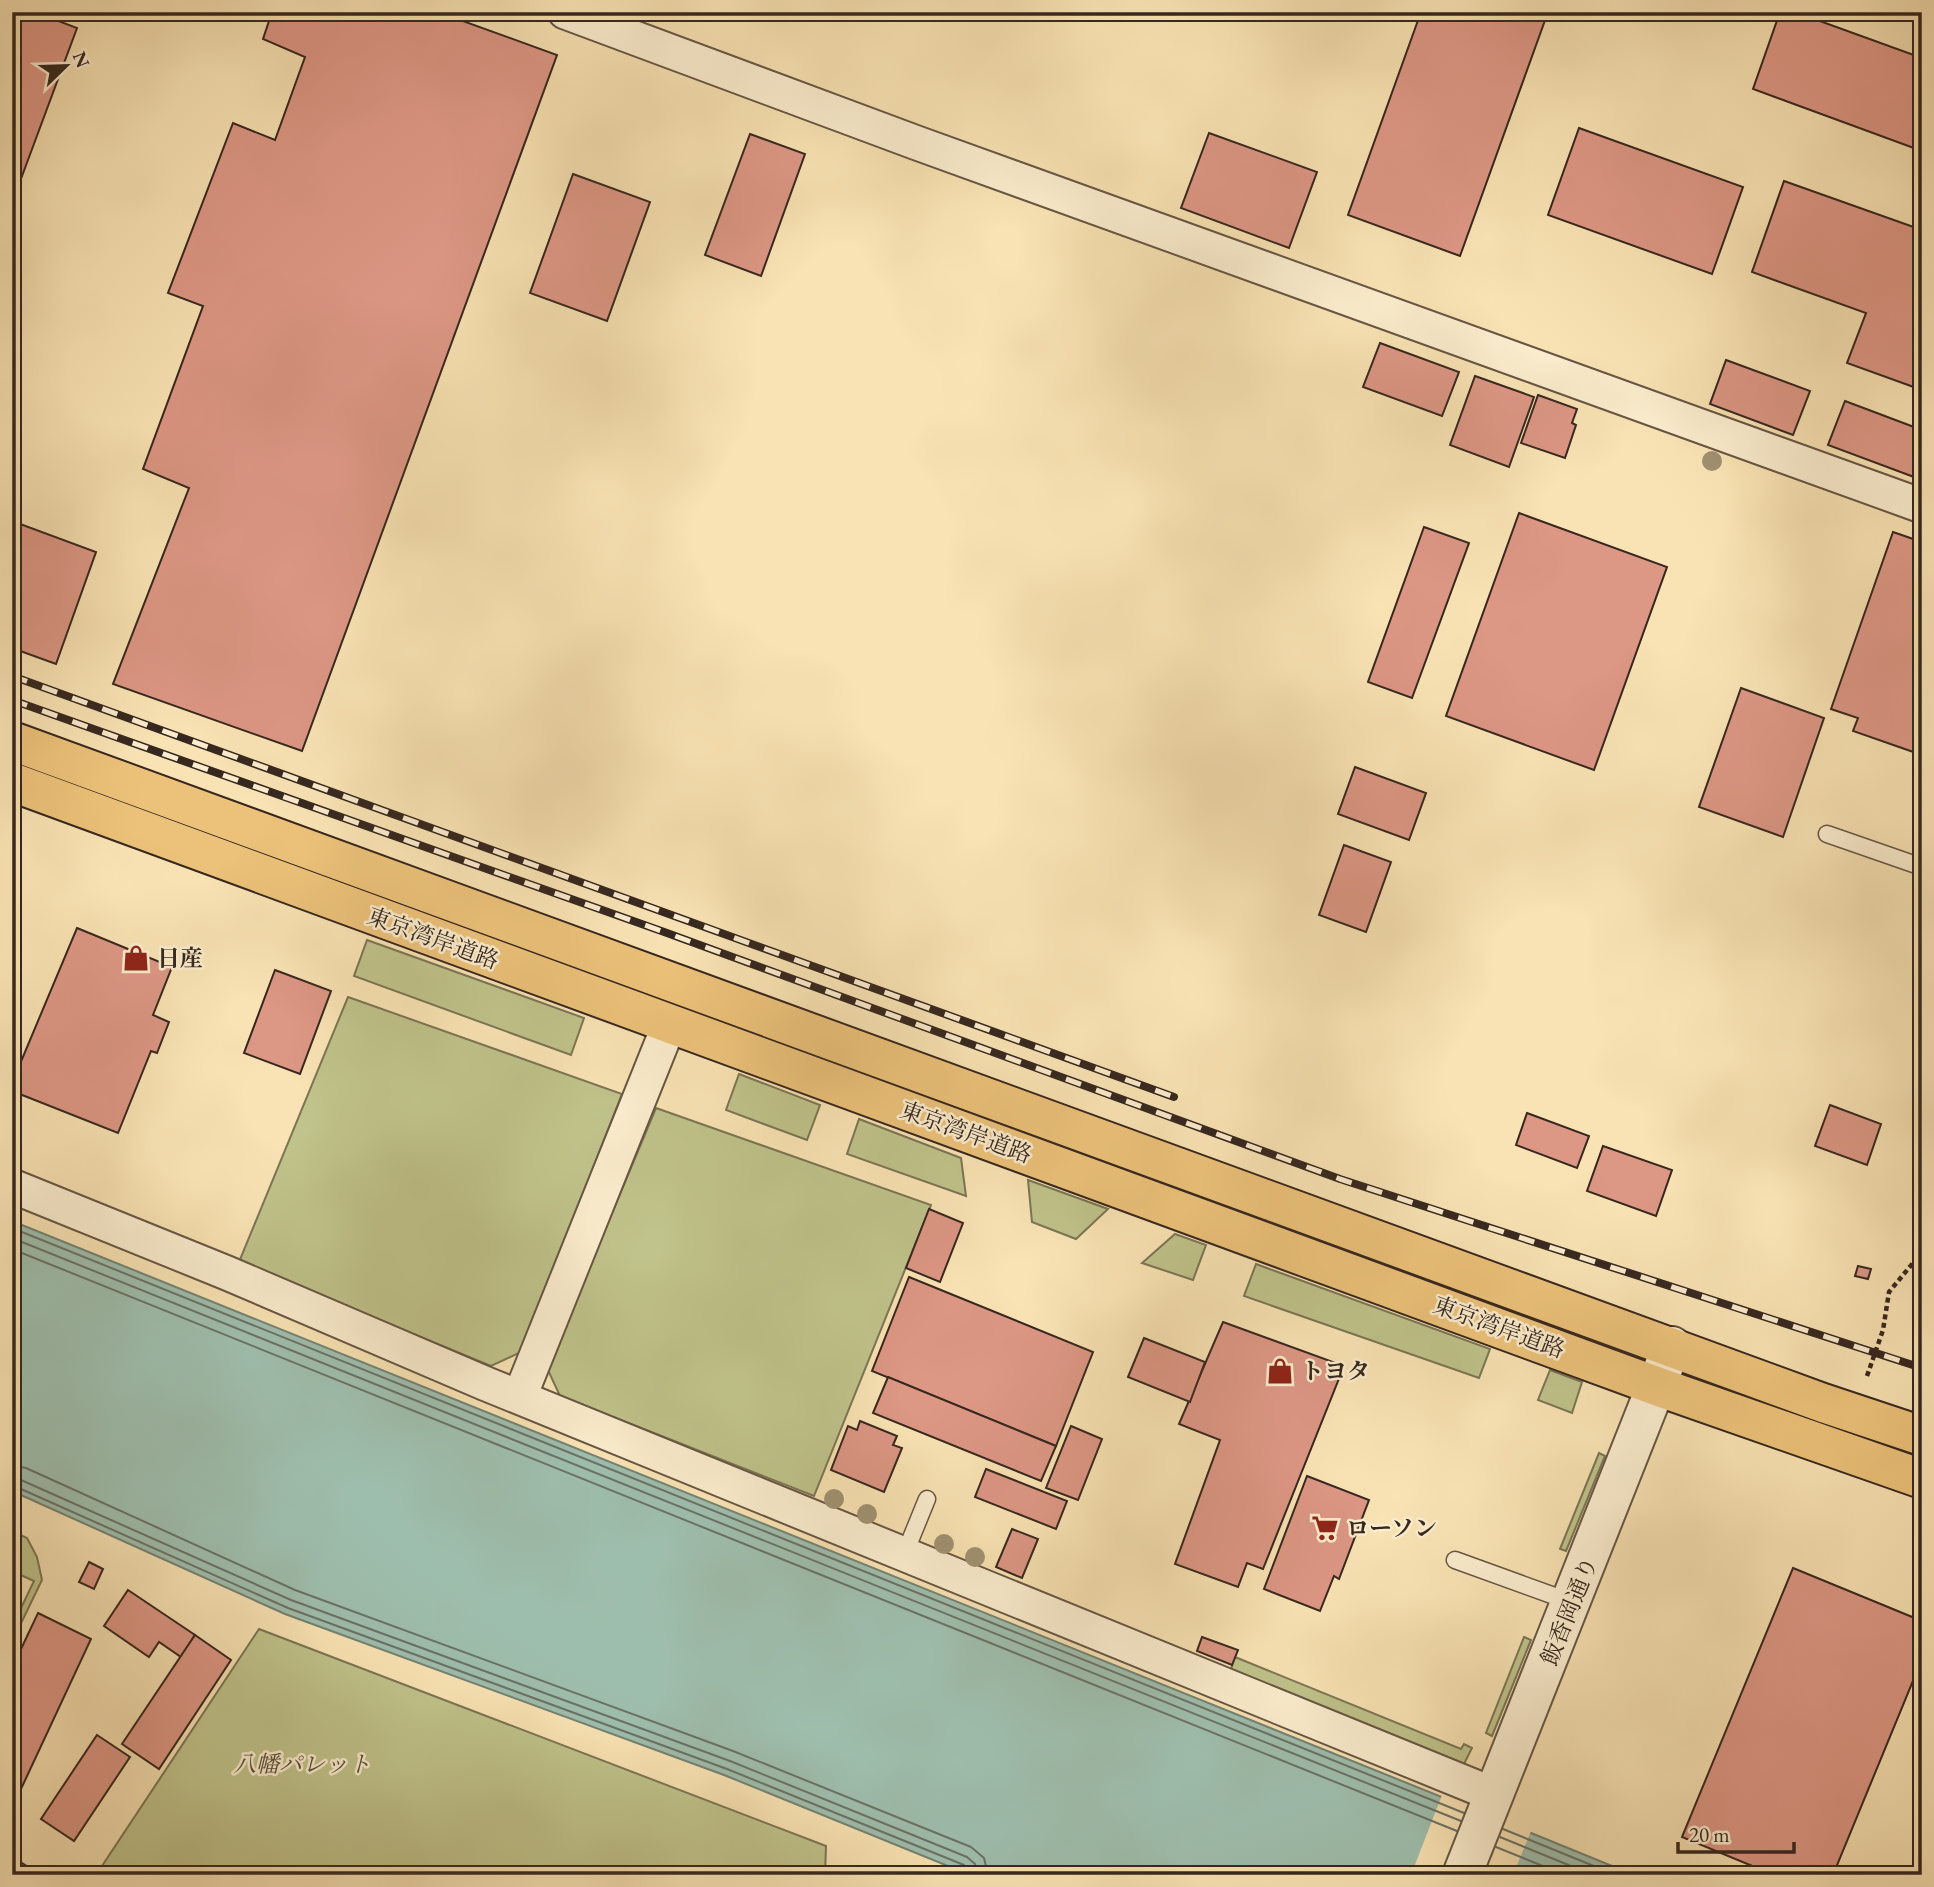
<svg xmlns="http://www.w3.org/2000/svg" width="1934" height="1887" font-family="'EB Garamond','Noto Serif JP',serif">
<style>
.green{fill:#c0c38b;stroke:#7b7555;stroke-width:2}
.water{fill:#9ebead;stroke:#748274;stroke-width:2}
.pier{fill:#f9e3b4}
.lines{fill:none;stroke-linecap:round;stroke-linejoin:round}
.shore{stroke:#6a7266;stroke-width:2}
.building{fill:#dd9785;stroke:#36271f;stroke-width:2}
.service-casing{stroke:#675644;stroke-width:19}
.minor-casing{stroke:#675644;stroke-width:37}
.tertiary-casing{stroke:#675644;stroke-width:42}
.trunk-casing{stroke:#36271f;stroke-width:42}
.path{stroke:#36271f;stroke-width:4.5;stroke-dasharray:5 3.5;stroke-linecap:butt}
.service{stroke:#fbedce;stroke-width:16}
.minor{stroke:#fbedce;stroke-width:33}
.tertiary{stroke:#fbedce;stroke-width:38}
.trunk{stroke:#ecc27a;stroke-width:38}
.rail-casing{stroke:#36271f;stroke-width:8}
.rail{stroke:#fbedce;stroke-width:5;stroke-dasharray:16;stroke-linecap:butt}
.tree{fill:#a09171}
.labels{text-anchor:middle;stroke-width:5;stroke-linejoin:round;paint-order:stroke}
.street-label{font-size:23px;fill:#36271f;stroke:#fbedce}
.poi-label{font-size:23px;font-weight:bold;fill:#36271f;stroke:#fbedce;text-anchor:start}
.park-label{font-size:23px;font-style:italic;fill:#584e3a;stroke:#fbedce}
</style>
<rect width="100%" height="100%" fill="#f9e3b4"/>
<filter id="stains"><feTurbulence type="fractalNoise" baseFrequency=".00286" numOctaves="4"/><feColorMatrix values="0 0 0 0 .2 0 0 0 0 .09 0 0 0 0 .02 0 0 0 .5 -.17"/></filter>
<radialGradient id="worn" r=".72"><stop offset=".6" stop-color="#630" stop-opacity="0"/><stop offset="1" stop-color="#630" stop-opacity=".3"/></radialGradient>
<g class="green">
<path d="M367 940 584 1018 571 1055 354 976Z"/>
<path d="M348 997 622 1094 521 1352 491 1366 239 1262Z"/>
<path d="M739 1074 820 1105 807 1140 726 1110Z"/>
<path d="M656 1108 931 1205 814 1496 560 1396 547 1368Z"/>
<path d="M859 1119 961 1158 966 1196 847 1154Z"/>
<path d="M1028 1180 1108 1209 1076 1239 1032 1222Z"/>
<path d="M1175 1234 1206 1245 1193 1280 1142 1263Z"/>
<path d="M1256 1264 1490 1349 1479 1378 1244 1296Z"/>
<path d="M1550 1370 1582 1382 1572 1413 1538 1400Z"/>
<path d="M1599 1453 1605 1456 1566 1551 1560 1549Z"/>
<path d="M12 1531 27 1538 37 1557 42 1580 12 1642V1627L34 1581 12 1571V1562L21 1543 12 1538Z"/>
<path d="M259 1629 826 1846 825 1875H96Z"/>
<path d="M1524 1637 1531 1640 1492 1736 1486 1733Z"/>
<path d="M1235 1657 1461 1749 1464 1744 1472 1748 1463 1766 1231 1669Z"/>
</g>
<path class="water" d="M12 1221 1541 1837 1634 1875H970L724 1775 285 1614 12 1491Z"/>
<path class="pier" d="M1442 1795 1531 1831 1513 1875H1411Z"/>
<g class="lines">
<g class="shore">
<path d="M12 1228 1464 1813"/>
<path d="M12 1238 1461 1821"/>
<path d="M12 1249 1457 1831"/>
<path d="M12 1465 26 1468 295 1590 733 1751 971 1847 984 1858 988 1875"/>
<path d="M12 1476 291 1600 730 1761 967 1857 975 1864 978 1875"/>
<path d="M12 1485 288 1608 727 1769 964 1865 969 1875"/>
<path d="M1503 1829 1616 1875"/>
<path d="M1500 1837 1593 1875"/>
<path d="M1496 1847 1565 1875"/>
</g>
</g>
<g class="building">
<path d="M12 12H35L77 28 12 203Z"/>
<path d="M272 12H438L557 55 302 751 113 684 189 488 143 469 203 306 168 293 233 123 275 140 305 57 263 39Z"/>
<path d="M1421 12H1548L1460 256 1348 215Z"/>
<path d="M1780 12H1795L1922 58V151L1753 89Z"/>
<path d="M1579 128 1743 187 1712 274 1548 215Z"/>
<path d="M1209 133 1317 172 1289 248 1181 208Z"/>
<path d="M750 134 805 154 761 276 705 255Z"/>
<path d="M573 174 650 202 607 321 530 293Z"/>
<path d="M1784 181 1922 230V390L1847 363 1866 313 1752 272Z"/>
<path d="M1380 343 1459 372 1442 416 1363 387Z"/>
<path d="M1726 360 1810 391 1793 435 1710 404Z"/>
<path d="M1475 376 1534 397 1509 467 1450 445Z"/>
<path d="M1538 395 1577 409 1572 423 1576 425 1565 458 1521 443Z"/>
<path d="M1845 401 1922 430V480L1828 445Z"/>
<path d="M1519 513 1667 567 1594 770 1446 716Z"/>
<path d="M12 521 96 552 56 664 12 648Z"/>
<path d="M1424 527 1469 543 1412 698 1368 682Z"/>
<path d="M1893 532 1922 542V755L1853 731 1858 718 1831 709Z"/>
<path d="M1741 688 1824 718 1783 837 1699 807Z"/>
<path d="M1355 767 1426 793 1409 840 1338 814Z"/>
<path d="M1344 845 1391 862 1366 932 1319 915Z"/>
<path d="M77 928 172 967 153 1015 169 1022 157 1053 151 1051 118 1133 12 1091V1083Z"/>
<path d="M275 970 331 991 300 1074 244 1053Z"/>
<path d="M1830 1105 1881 1124 1867 1165 1815 1146Z"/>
<path d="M1527 1113 1589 1136 1577 1168 1516 1145Z"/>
<path d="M1603 1146 1672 1170 1656 1216 1587 1191Z"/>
<path d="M929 1209 963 1223 940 1282 906 1268Z"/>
<path d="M1858 1266 1871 1269 1868 1279 1855 1276Z"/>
<path d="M909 1277 1093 1352 1056 1446 872 1371Z"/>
<path d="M1223 1322 1344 1366 1263 1569 1247 1563 1238 1587 1175 1564 1220 1440 1179 1424Z"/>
<path d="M1144 1338 1205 1362 1190 1402 1128 1377Z"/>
<path d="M888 1377 1056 1446 1041 1481 873 1413Z"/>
<path d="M860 1421 897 1436 893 1445 902 1448 884 1492 831 1470 848 1426 857 1430Z"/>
<path d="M1071 1426 1102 1439 1078 1500 1046 1488Z"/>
<path d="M986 1469 1067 1501 1056 1529 975 1497Z"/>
<path d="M1307 1476 1369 1500 1339 1579 1334 1576 1320 1611 1264 1589Z"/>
<path d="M1012 1529 1038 1539 1022 1578 996 1567Z"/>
<path d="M89 1562 103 1569 94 1589 79 1582Z"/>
<path d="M1793 1568 1922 1621V1659L1833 1875H1774L1682 1837Z"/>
<path d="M128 1590 195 1635 181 1657 159 1642 149 1657 104 1626Z"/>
<path d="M38 1613 91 1639 21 1789 12 1785V1668Z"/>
<path d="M195 1635 231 1660 159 1769 122 1744Z"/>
<path d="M1202 1637 1238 1650 1232 1665 1197 1651Z"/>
<path d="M97 1735 130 1757 74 1841 41 1819Z"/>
<path d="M22 1863 41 1875H15Z"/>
</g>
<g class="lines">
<g class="service-casing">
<g id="service">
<path d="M1827 834 1922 867"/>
<path d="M905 1553 927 1499"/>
<path d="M1455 1560 1571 1602"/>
</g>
</g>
<g class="minor-casing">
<g id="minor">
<path d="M565 12 917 143 1922 506"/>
<path d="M12 1186 227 1273 484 1383 1495 1795"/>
<path d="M520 1396 669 1025"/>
</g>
</g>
<g class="tertiary-casing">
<path id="tertiary" d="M1462 1875 1672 1346"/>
</g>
<g class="trunk-casing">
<g id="trunk">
<path d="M12 741 1823 1403 1922 1436"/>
<path d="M12 782 1659 1387 1922 1479"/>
</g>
</g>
<path class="path" d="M1867 1376 1883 1330 1889 1292 1922 1252"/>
<use href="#service" class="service"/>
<use href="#minor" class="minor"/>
<use href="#tertiary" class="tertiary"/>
<use href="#trunk" class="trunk"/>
<g class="rail-casing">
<g id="rail">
<path d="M12 676 1174 1097"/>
<path d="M12 700 667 933 1340 1179 1922 1368"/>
</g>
</g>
<use href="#rail" class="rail"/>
</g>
<g class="tree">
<circle cx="1712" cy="461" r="10"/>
<circle cx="834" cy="1499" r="10"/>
<circle cx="867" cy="1514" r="10"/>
<circle cx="944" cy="1544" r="10"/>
<circle cx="975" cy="1557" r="10"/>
</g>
<defs>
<g id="shop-bare" transform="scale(2.1)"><path d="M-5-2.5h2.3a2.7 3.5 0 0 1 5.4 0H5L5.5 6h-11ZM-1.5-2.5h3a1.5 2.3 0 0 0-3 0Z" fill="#8f2418" stroke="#fbedce" stroke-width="2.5" paint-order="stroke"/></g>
<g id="supermarket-bare" transform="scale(2.1)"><path d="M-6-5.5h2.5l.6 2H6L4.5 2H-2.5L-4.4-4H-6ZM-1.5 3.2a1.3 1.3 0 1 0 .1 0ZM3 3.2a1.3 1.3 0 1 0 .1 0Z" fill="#8f2418" stroke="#fbedce" stroke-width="2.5" paint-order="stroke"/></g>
</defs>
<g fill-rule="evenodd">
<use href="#shop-bare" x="136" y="958"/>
<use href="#shop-bare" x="1280" y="1371"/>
<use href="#supermarket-bare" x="1325" y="1528"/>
</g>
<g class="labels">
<g class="street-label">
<text transform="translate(433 938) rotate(20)" y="8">東京湾岸道路</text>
<text transform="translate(966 1132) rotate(20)" y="8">東京湾岸道路</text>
<text transform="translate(1499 1327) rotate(20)" y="8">東京湾岸道路</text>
<text transform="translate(1569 1611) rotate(-68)" y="8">飯香岡通り</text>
</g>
<g class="poi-label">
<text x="157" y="966">日産</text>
<text x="1301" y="1379">トヨタ</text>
<text x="1346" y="1536">ローソン</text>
</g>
<g class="park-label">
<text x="302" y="1772">八幡パレット</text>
</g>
</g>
<rect width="1934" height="1887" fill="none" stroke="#f9e3b4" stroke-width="42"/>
<rect x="14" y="14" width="1906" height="1859" fill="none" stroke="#36271f" stroke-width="3.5"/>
<rect x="21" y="21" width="1892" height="1845" fill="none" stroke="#36271f" stroke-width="2"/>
<g transform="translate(66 66) rotate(67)" stroke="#fbedce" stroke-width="5" paint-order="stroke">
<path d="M0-5L12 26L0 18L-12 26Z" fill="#36271f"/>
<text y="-10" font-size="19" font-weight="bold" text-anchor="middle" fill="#36271f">N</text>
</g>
<path d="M1678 1842v10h116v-10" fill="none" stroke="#36271f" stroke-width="3.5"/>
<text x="1689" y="1842" font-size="21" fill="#36271f" stroke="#fbedce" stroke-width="5" paint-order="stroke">20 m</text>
<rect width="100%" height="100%" filter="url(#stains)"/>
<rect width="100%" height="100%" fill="url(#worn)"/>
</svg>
